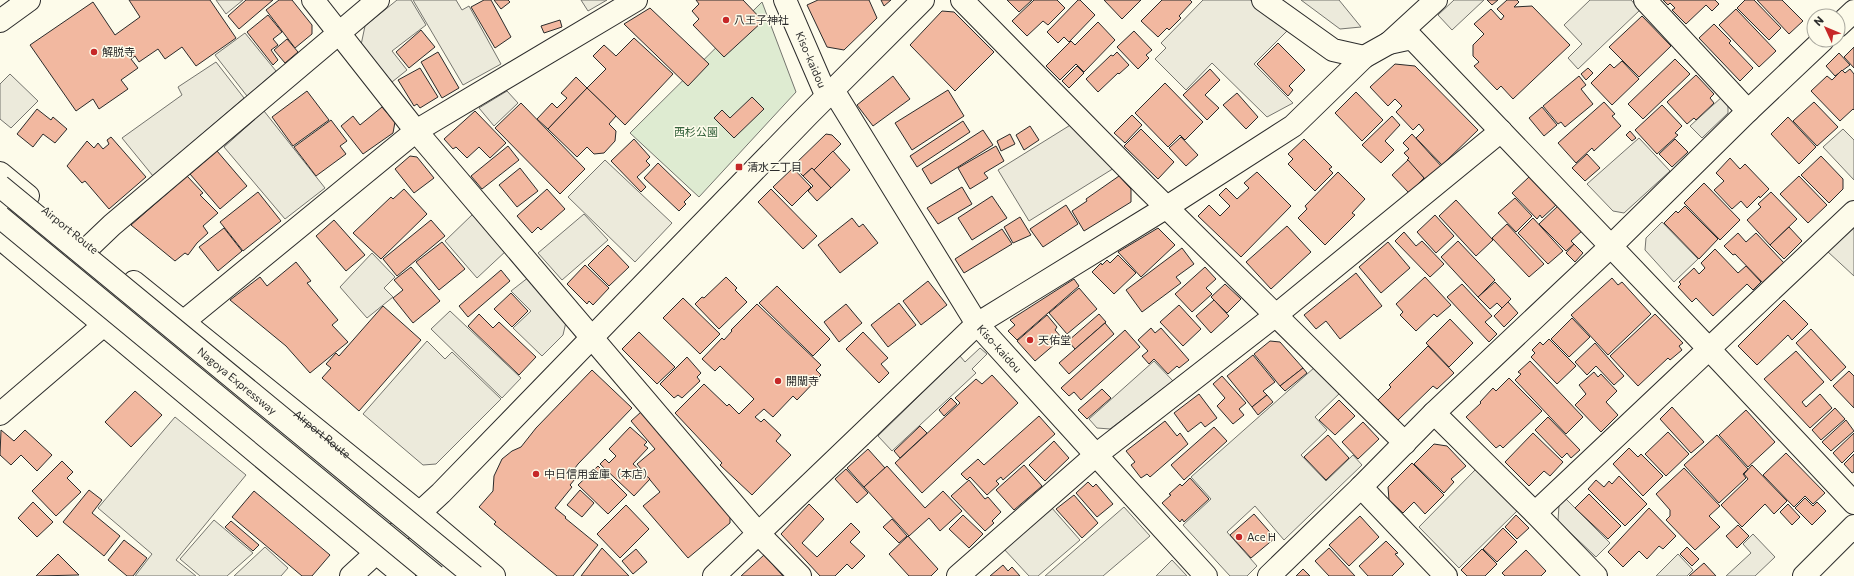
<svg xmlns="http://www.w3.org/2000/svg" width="1854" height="576" font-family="Commissioner,'Noto Sans JP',sans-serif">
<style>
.green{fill:#deebd1;stroke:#74746e}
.parking{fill:#eceadb;stroke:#74746e}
.building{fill:#f2b8a0;stroke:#2b2b2b}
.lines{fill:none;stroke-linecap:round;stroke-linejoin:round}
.street-casing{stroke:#2b2b2b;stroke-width:24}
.secondary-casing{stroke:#2b2b2b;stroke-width:24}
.highway-casing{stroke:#2b2b2b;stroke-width:24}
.street{stroke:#fdfbea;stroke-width:22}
.secondary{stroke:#fdfbea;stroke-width:22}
.highway{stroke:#fdfbea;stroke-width:22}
.highway-bridge-casing{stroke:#2b2b2b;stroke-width:24;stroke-linecap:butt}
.highway-bridge{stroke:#fdfbea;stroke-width:22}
.poi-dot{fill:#c62828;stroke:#fdfbea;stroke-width:1.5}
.labels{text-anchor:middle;stroke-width:3;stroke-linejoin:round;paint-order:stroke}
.poi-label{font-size:11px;fill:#2b2b2b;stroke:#fdfbea;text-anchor:start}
.street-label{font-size:11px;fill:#2b2b2b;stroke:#fdfbea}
.park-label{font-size:11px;fill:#34623c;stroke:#fdfbea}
</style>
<rect width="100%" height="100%" fill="#fdfbea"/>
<path class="green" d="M762 2 796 92 699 197 630 133Z"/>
<g class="parking">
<path d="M216 0H243L226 14Z"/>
<path d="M397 0H411L426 25 392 51 407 70 392 82 361 45 365 26Z"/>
<path d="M413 0H456L462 10 469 6 501 64 463 85Z"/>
<path d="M581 0H607L588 11Z"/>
<path d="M1203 0H1250L1289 29 1254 64 1293 103 1267 117 1212 63 1186 90 1155 59 1166 48 1161 43Z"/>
<path d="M1301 0H1339L1361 27 1340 29Z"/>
<path d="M1454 0H1484L1452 30 1438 15Z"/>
<path d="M1590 0H1631L1640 10 1578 69 1568 58 1582 44 1564 25Z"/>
<path d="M245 33 276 71 247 96 215 55Z"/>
<path d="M216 62 244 98 153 176 122 138 182 95 178 87Z"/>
<path d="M10 74 38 101 11 128 0 119V84Z"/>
<path d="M507 91 518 103 494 126 479 108Z"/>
<path d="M1723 96 1728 101V113L1702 138 1690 126Z"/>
<path d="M264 111 325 188 285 219 224 147Z"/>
<path d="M1072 124 1119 165 1029 221 998 170Z"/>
<path d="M1843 129 1854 140V180L1823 147Z"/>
<path d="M1639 138 1670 171 1624 213 1613 211 1587 184Z"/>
<path d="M605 160 672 223 635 262 568 197Z"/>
<path d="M474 213 507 250 477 278 445 241Z"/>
<path d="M584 214 608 240 562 280 538 253Z"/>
<path d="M1662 222 1698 259 1674 282 1645 250 1646 238Z"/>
<path d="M1854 226V276L1827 251Z"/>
<path d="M372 253 395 277 384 288 393 297 367 318 340 287Z"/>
<path d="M529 277 566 322 563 335 542 356 513 328 531 311 511 291Z"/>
<path d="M450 311 521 378 502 398 431 329Z"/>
<path d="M427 341 445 359 452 352 501 399 436 464 423 465 363 414Z"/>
<path d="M980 348 987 354 972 369 976 373 892 451 878 436 960 356 965 362Z"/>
<path d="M1154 361 1173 381 1110 429 1097 428 1089 419Z"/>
<path d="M1315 367 1341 392 1315 417 1327 430 1301 455 1326 481 1353 455 1362 465 1284 540 1255 506 1227 532 1257 566 1247 576H1230L1183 525 1211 499 1191 477Z"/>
<path d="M175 417 246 475 176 560 196 576H135L152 554 98 508Z"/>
<path d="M1476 469 1517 511 1459 568 1419 527Z"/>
<path d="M1565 498 1610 543 1596 557 1558 521 1559 505Z"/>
<path d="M1051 507 1080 540 1038 576H1029L1003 548Z"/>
<path d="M1124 507 1150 536 1103 576H1045Z"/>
<path d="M214 520 253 553 227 576H200L180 559Z"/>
<path d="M1753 534 1775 557 1755 576H1726L1751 553 1743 544Z"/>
<path d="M265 547 288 568 281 576H234Z"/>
<path d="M1678 554 1693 570 1687 576H1656Z"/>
<path d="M1172 560 1187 576H1156Z"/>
</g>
<g class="building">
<path d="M129 0H210L236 38 196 66 182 47 165 59 158 49 139 62 135 56 131 59 138 68 121 80 128 89 99 109 93 99 76 111 30 45 93 2 115 35 140 17Z"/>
<path d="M246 0H273L239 29 228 16Z"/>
<path d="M279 0H292L312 25V34L295 48 266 10Z"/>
<path d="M484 0H491L511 37 495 48 471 7Z"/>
<path d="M494 0H508L510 2 501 9Z"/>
<path d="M696 0H743L763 21 724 57 693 25 699 19 692 11 699 4Z"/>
<path d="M818 0H869L877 18 844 50 827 47 807 5Z"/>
<path d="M881 0H891L884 6Z"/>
<path d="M1007 0H1032L1019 12Z"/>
<path d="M1034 0H1057L1065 8 1048 25 1043 21 1027 36 1012 21Z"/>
<path d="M1078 0H1080L1095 15 1069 42 1064 37 1058 43 1047 32Z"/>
<path d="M1104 0H1141L1122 19Z"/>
<path d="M1162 0H1190L1192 2 1179 16 1181 18 1169 30 1167 28 1158 37 1141 21Z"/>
<path d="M1487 0H1498L1492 5Z"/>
<path d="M1507 0H1517L1519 2 1514 7 1532 6 1570 45 1513 99 1501 86 1497 90 1474 66 1479 62 1473 56V45L1484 34 1474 24 1491 9 1501 20 1504 16 1497 9Z"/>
<path d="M1663 0H1715L1719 4 1712 11 1706 5 1686 24 1672 10 1675 8 1670 3 1668 5Z"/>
<path d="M1745 0H1754L1781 28 1769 40 1737 8Z"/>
<path d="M1757 0H1782L1803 21 1789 34Z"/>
<path d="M650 8 709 64 688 86 624 24Z"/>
<path d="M1736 9 1776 51 1759 67 1719 25Z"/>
<path d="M942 11 954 12 994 52 955 91 910 45Z"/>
<path d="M268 15 282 32 273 39 278 45 271 50 278 60 273 65 247 32Z"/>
<path d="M1642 16 1671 46 1639 77 1609 47Z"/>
<path d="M560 20 562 27 544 33 541 26Z"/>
<path d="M1098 22 1115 40 1084 72 1076 64 1060 80 1046 66 1071 41 1075 45Z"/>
<path d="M1714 24 1731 41 1729 43 1753 68 1740 81 1699 38Z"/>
<path d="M421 30 435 47 409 68 396 52Z"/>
<path d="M1134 31 1152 50 1146 55 1149 58 1138 69 1117 47Z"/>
<path d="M634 38 673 74 625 125 587 88 606 69 593 56 604 45 616 56Z"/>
<path d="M287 39 298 52 285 63 274 50Z"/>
<path d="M1278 43 1305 70 1289 86 1293 90 1288 96 1257 64Z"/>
<path d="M1854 47V68L1844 57Z"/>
<path d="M438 52 459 88 442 98 421 62Z"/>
<path d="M1117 52 1129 65 1119 74 1118 73 1098 92 1086 79 1111 55 1113 56Z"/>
<path d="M1839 53 1850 65 1835 76 1826 66Z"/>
<path d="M1675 59 1690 74 1643 119 1628 104Z"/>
<path d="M1622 61 1639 79 1612 105 1591 83 1610 64 1614 68Z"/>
<path d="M1395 64 1415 66 1478 130 1442 165 1416 138 1424 130 1419 124 1413 130 1396 112 1402 106 1395 99 1388 106 1370 87Z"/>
<path d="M1077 66 1084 73 1069 88 1062 81Z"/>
<path d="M420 68 438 97 420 108 417 104 414 106 398 80Z"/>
<path d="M1588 68 1593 73 1586 80 1581 74Z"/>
<path d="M1210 69 1220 80 1205 95 1219 108 1207 120 1183 95Z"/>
<path d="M1850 69 1854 74V110L1853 109 1840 121 1811 91 1827 76 1832 80 1842 70 1845 73Z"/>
<path d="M1696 75 1714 94 1710 98 1714 103 1696 120 1694 118 1687 124 1667 102Z"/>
<path d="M893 76 910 99 873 126 857 105Z"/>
<path d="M1579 76 1586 85 1581 89 1593 104 1565 127 1561 122 1558 124 1543 106Z"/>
<path d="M576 77 587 88 548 129 537 119 552 103 557 108 567 98 561 93Z"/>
<path d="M1165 83 1203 122 1185 140 1180 135 1168 147 1135 113Z"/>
<path d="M587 88 616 116 609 124 616 131 615 141 604 153 594 154 587 147 577 157 548 129Z"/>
<path d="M948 90 964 116 912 150 895 123Z"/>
<path d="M307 91 329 120 293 146 272 117Z"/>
<path d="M1356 92 1383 120 1362 141 1335 113Z"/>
<path d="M1237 93 1258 117 1246 129 1223 105Z"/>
<path d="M752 97 764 109 734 138 714 118 722 110 730 118Z"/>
<path d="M1604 102 1615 114 1612 116 1621 126 1594 151 1592 148 1576 163 1558 143Z"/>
<path d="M1814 102 1838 127 1817 146 1793 121Z"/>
<path d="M521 103 585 169 560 194 495 128Z"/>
<path d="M1662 105 1682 126 1675 133 1678 135 1657 154 1635 130Z"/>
<path d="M382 107 395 122 393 133 363 154 341 126 353 116 360 125Z"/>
<path d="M1542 107 1557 125 1544 136 1529 118Z"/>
<path d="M37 109 51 120 53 117 67 129 55 143 43 134 33 147 17 134Z"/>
<path d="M475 111 506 143 490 158 479 147 467 158 456 147 453 149 444 139Z"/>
<path d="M1132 115 1142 125 1125 143 1114 133Z"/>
<path d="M1392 116 1400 125 1385 141 1394 150 1381 163 1362 145Z"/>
<path d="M1788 117 1816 147 1799 164 1771 134Z"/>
<path d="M331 120 347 141 340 146 346 154 316 176 294 147Z"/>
<path d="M963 121 970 132 917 167 910 156Z"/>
<path d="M1030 126 1039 140 1024 150 1016 135Z"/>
<path d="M1141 129 1174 162 1158 179 1124 146Z"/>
<path d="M983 130 993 145 931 184 922 169Z"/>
<path d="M1630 131 1636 138 1632 141 1626 135Z"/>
<path d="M826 134 832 135 841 144 814 170 812 168 803 176 793 166Z"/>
<path d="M1010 134 1015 144 1001 151 997 141Z"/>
<path d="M1412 134 1442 167 1426 180 1407 160 1409 158 1404 153 1409 149 1403 143Z"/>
<path d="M111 137 146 177 109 209 85 181 82 183 67 166 87 141 94 148 98 143 103 149 109 144 107 140Z"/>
<path d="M1181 137 1198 155 1186 166 1169 148Z"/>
<path d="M634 139 650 157 646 161 650 165 637 177 646 187 641 192 611 161Z"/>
<path d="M1304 139 1332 167 1329 169 1333 173 1315 191 1288 164 1293 159 1288 154Z"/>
<path d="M1675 139 1688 152 1672 167 1659 154Z"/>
<path d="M508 146 519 160 482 189 471 176Z"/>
<path d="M996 146 1004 161 984 173 988 178 970 189 958 168Z"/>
<path d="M217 151 247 186 220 209 190 174Z"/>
<path d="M833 151 850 170 831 188 814 170Z"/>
<path d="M1587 154 1600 168 1585 181 1572 168Z"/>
<path d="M410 156 417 157 434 178 414 193 395 169Z"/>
<path d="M1821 156 1843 179V189L1829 203 1801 175Z"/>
<path d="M1730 158 1740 169 1745 164 1769 189 1760 198 1759 196 1747 208 1741 201 1732 209 1714 190 1724 181 1716 173Z"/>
<path d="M1408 160 1424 178 1409 193 1392 175Z"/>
<path d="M658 163 691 195 684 202 686 204 679 211 644 178Z"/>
<path d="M520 168 538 191 517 207 499 185Z"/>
<path d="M793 168 811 187 792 206 773 187Z"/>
<path d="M812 168 831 188 817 201 808 191 813 186 803 176Z"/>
<path d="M1257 172 1291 206 1241 257 1198 216 1209 205 1220 216 1230 206 1219 195 1226 188 1237 199 1249 188 1244 183Z"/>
<path d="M1338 172 1365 199 1352 213 1355 215 1325 245 1298 218 1307 209 1305 206Z"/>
<path d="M187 176 203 193 200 195 218 213 203 226 208 233 197 243 188 255 185 253 175 261 131 225Z"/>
<path d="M1119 176 1131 189V202L1084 231 1072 211 1087 201 1086 199Z"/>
<path d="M1799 176 1827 205 1808 223 1780 194Z"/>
<path d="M1529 177 1556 205 1542 218 1540 215 1537 219 1512 193Z"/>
<path d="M1704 183 1740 220 1720 240 1684 203Z"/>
<path d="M962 187 972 204 938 224 927 208Z"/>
<path d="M404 189 427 214 381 259 353 233 391 197 393 199Z"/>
<path d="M547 189 565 209 541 230 538 227 532 233 517 216Z"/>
<path d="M771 189 817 236 803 249 758 202Z"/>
<path d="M258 192 281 221 243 251 220 222Z"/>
<path d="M1771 192 1797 219 1770 245 1747 220 1761 207 1758 204Z"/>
<path d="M992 196 1007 218 972 240 958 218Z"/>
<path d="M1515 198 1532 216 1516 232 1498 213Z"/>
<path d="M1456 200 1493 240 1476 256 1439 216Z"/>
<path d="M1066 205 1078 224 1043 247 1030 229Z"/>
<path d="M1559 205 1583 230 1571 241 1574 244 1566 251 1539 224Z"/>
<path d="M1685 206 1718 239 1699 259 1664 223 1676 211 1678 213Z"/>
<path d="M1435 215 1454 236 1436 253 1417 232Z"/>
<path d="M1020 217 1031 235 1013 243 1004 227Z"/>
<path d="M852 218 859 227 863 224 878 243 840 273 818 245Z"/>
<path d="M1533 218 1563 251 1548 264 1518 233Z"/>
<path d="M334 220 365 255 346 271 316 236Z"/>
<path d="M431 220 445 236 397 276 383 259Z"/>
<path d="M1507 224 1544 264 1529 277 1492 238Z"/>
<path d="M1287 226 1311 252 1271 289 1246 262Z"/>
<path d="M1789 227 1802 241 1784 259 1770 245Z"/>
<path d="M224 228 242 251 218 271 199 247Z"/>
<path d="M1158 228 1175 245 1141 277 1118 252Z"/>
<path d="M1002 229 1012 244 964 273 955 259Z"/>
<path d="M1404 232 1416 246 1422 241 1444 264 1430 277 1395 241Z"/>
<path d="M1738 233 1746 242 1756 233 1784 263 1763 283 1735 254 1733 255 1724 246Z"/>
<path d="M1458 241 1495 280 1478 297 1441 257Z"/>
<path d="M442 242 465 269 439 290 416 262Z"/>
<path d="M1388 242 1410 268 1381 293 1359 267Z"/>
<path d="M1574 244 1583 253 1575 262 1566 253Z"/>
<path d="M608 245 629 267 609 286 588 265Z"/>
<path d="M1182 248 1194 264 1176 277 1181 283 1142 312 1126 290Z"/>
<path d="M1715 249 1738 273 1746 266 1761 282 1753 290 1747 284 1713 316 1696 298 1692 302 1678 287 1681 284 1679 282 1694 268 1699 274 1705 268 1701 263Z"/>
<path d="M1118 255 1136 273 1114 294 1092 272 1101 263 1102 265 1107 260 1110 263Z"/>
<path d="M296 262 311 281 307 283 338 320 332 325 348 342 310 373 286 346 230 300 260 277 267 286Z"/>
<path d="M585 265 609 288 593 305 589 301 587 304 567 284Z"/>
<path d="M411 267 440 301 413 323 393 298 403 290 394 280Z"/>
<path d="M1205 267 1216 279 1206 288 1212 294 1192 312 1175 294Z"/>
<path d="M501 270 510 281 468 317 459 306Z"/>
<path d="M1356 273 1382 306 1340 339 1326 321 1316 329 1304 315Z"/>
<path d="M726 277 737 288 735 290 747 302 719 329 695 304 702 297 704 298Z"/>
<path d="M1425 277 1451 305 1437 317 1434 314 1416 331 1400 315 1403 312 1396 304Z"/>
<path d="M1612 278 1618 285 1622 282 1651 314 1608 355 1571 315Z"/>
<path d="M1074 279 1079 286 1017 340 1008 331 1015 325 1010 320Z"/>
<path d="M928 281 947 305 921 325 903 301Z"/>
<path d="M1495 282 1511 299 1502 308 1497 303 1490 309 1478 297Z"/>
<path d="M1225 284 1241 299 1227 313 1211 297Z"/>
<path d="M1462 284 1492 316 1485 322 1497 334 1489 342 1447 297Z"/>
<path d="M777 286 830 339 813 356 759 303Z"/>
<path d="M1079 288 1097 309 1067 334 1049 313Z"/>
<path d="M511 293 528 311 512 327 494 309Z"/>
<path d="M683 298 720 334 700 354 663 318Z"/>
<path d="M1214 300 1229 316 1211 333 1196 316Z"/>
<path d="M1784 300 1808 324 1792 340 1788 335 1757 365 1738 346Z"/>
<path d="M1508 302 1518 313 1504 327 1494 316Z"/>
<path d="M899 303 916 325 888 347 871 325Z"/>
<path d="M757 304 821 365 816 370 821 375 797 400 793 396 773 417 764 409 755 417 761 422 764 419 781 435 776 441 791 455 752 495 720 465 722 463 675 413 704 384 727 406 729 404 739 414 754 399 720 366 715 371 702 359 722 338 724 340 732 331 731 330Z"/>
<path d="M846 304 862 323 839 342 824 322Z"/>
<path d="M1179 305 1201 329 1183 346 1160 322Z"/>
<path d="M383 306 421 340 359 411 322 378 331 368 326 364 336 353 339 356Z"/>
<path d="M479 314 493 328 499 322 536 357 519 375 468 326Z"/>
<path d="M1099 314 1106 322 1075 349 1068 341Z"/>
<path d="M1655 314 1683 343 1679 346 1682 350 1670 360 1668 358 1638 386 1610 356Z"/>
<path d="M1047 315 1057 327 1055 330 1062 338 1035 361 1017 341Z"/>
<path d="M1572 318 1590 337 1569 357 1551 339Z"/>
<path d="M1450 319 1473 343 1449 367 1426 343Z"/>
<path d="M1105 323 1114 334 1069 374 1059 363Z"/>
<path d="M1151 328 1155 333 1161 328 1189 360 1179 368 1177 366 1168 374 1154 359 1149 364 1142 356 1148 351 1138 340Z"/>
<path d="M1811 329 1846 367 1831 381 1796 343Z"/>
<path d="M1125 330 1140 347 1081 400 1074 392 1069 396 1061 388Z"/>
<path d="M639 332 675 367 657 384 622 349Z"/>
<path d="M863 332 888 358 881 364 889 373 879 383 846 349Z"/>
<path d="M1549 339 1576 366 1557 384 1531 357 1535 353 1532 350 1540 342 1543 345Z"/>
<path d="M1270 341 1280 342 1303 368 1280 386 1254 354Z"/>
<path d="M1595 343 1624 376 1614 385 1596 366 1587 375 1575 362Z"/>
<path d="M1428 346 1454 373 1437 389 1433 386 1398 420 1378 400 1391 387 1389 385Z"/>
<path d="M1796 351 1824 382 1802 402 1806 407 1820 394 1832 408 1810 428 1764 379Z"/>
<path d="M1253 355 1275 382 1263 391 1267 395 1252 407 1227 376Z"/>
<path d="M687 357 701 373 697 377 700 381 682 398 678 395 674 398 660 384Z"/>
<path d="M1530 361 1583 417 1566 434 1515 380 1521 374 1518 372Z"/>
<path d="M1303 368 1307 373 1285 391 1280 386Z"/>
<path d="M592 370 632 408 578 464 575 468 580 473 570 485 572 487 555 508 566 517 565 518 598 545 573 576H557L494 524 496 522 479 507 493 491 494 476 502 459 512 451 521 447 536 428Z"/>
<path d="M1849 371 1854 376V408L1833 386Z"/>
<path d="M1594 372 1598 377 1601 374 1617 391 1606 402 1618 415 1601 432 1575 405 1586 394 1579 385Z"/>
<path d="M992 375 1018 403 922 493 895 463 960 403 955 398 976 379 982 384Z"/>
<path d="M1222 376 1246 403 1239 409 1244 415 1233 424 1217 406 1225 398 1213 384Z"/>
<path d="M1509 378 1542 411 1503 448 1500 445 1496 448 1466 417 1481 403 1480 402 1493 388 1496 391Z"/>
<path d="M1102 389 1111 398 1087 419 1078 410Z"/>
<path d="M135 391 162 415 131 447 105 422Z"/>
<path d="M1199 394 1217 418 1205 427 1201 422 1188 432 1174 413Z"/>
<path d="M1267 395 1273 402 1258 415 1252 407Z"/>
<path d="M951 398 957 404 944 416 939 410Z"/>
<path d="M1339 400 1355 416 1335 435 1319 420Z"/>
<path d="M1672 407 1704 442 1691 453 1660 419Z"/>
<path d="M1835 408 1845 419 1821 440 1812 430Z"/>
<path d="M1746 410 1775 442 1748 467 1719 435Z"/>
<path d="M641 412 730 516V523L688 558 643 506 660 492 637 464 655 449 631 421Z"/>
<path d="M1039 416 1055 434 1003 480 1001 477 996 481 999 484 987 495 970 477 967 480 961 474 978 459 984 465Z"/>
<path d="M1548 417 1580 450 1571 458 1567 453 1562 458 1535 430Z"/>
<path d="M1846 420 1854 431 1831 451 1822 442Z"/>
<path d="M1165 421 1177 436 1180 433 1188 444 1150 477 1147 474 1141 478 1131 465 1135 462 1126 451Z"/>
<path d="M1363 422 1379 439 1358 459 1342 442Z"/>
<path d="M920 426 927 433 900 458 894 451Z"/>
<path d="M630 427 647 442 644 445 648 448 633 464 650 479 634 496 600 464 605 459 609 463 616 456 609 449Z"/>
<path d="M1214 427 1227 441 1184 480 1171 465Z"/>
<path d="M1 430 14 441 25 430 52 455 37 471 21 455 11 465 0 455Z"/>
<path d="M1668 432 1689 454 1666 476 1645 454Z"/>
<path d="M1533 433 1563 462 1550 476 1544 471 1529 486 1505 462Z"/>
<path d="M1854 433V451L1842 463 1833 453Z"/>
<path d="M1328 435 1349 458 1326 480 1304 457Z"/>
<path d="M1717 435 1748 469 1743 474 1746 478 1719 503 1684 465Z"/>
<path d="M1054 441 1069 458 1045 481 1029 465Z"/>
<path d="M1434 444 1447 446 1466 466 1451 479 1454 482 1444 493 1414 464Z"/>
<path d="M1629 448 1638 457 1641 454 1663 476 1643 496 1613 464Z"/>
<path d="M868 449 885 468 864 487 847 468Z"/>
<path d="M1786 453 1825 493 1813 504 1805 496 1794 507 1763 475Z"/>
<path d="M1854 454V472L1852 473 1844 464Z"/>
<path d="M62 461 73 472 67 478 81 492 56 516 32 491Z"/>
<path d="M1412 463 1444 495 1425 514 1414 502 1403 513 1389 500 1388 487Z"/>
<path d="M1024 465 1042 486 1014 510 996 490Z"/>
<path d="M1752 465 1787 501 1774 514 1765 504 1742 527 1721 505 1748 479 1744 474Z"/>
<path d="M598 466 627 495 608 514 578 485Z"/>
<path d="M887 466 925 508 943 491 962 511 940 531 929 518 909 536 864 487Z"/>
<path d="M1684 468 1720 506 1709 516 1720 527 1695 550 1666 520 1670 516V510L1656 494Z"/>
<path d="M846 469 868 493 857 503 835 479Z"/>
<path d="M1619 476 1647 504 1625 526 1588 489 1596 480 1604 487 1609 481 1612 484Z"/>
<path d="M1190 478 1209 499 1184 522 1182 519 1180 522 1162 503 1171 495 1169 494 1180 484 1182 486Z"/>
<path d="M969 480 985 499 988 497 1001 512 992 521 994 523 985 531 951 496Z"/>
<path d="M1088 482 1093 487 1096 484 1113 504 1097 517 1076 493Z"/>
<path d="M89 490 102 500 92 513 120 536 104 556 63 522Z"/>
<path d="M580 490 594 503 582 517 567 505Z"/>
<path d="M254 491 330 555 312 576H302L232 517Z"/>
<path d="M1589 494 1621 526 1608 539 1575 508Z"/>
<path d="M1074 495 1098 523 1082 538 1056 509Z"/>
<path d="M1805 498 1813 506 1817 502 1826 511 1812 525 1795 508Z"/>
<path d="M33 502 53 522 37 537 18 518Z"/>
<path d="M809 504 824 519 802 543 817 557 851 523 860 532 850 542 865 556 852 569 847 564 835 576H820L781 534Z"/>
<path d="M1788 504 1800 517 1792 525 1780 512Z"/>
<path d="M626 505 649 529 620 558 597 534Z"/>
<path d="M1649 508 1676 536 1663 549 1659 546 1647 559 1639 551 1623 567 1608 552Z"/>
<path d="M1254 514 1275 538 1251 558 1230 535Z"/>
<path d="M963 515 983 534 969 548 949 529Z"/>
<path d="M1516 515 1529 528 1517 539 1505 527Z"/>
<path d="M1360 516 1379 537 1349 566 1329 545Z"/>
<path d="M892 519 907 536 899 543 883 527Z"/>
<path d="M231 521 259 545 253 551 225 527Z"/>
<path d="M1738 525 1749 536 1737 548 1726 536Z"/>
<path d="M1503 528 1517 542 1497 562 1483 549Z"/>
<path d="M908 536 938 569 931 576H909L889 554Z"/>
<path d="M124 540 147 558 133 576H127L108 560Z"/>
<path d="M1386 541 1398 553 1395 554 1404 564 1392 576H1368L1359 566Z"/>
<path d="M1687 547 1699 559 1692 566 1680 554Z"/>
<path d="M602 548 629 576H581Z"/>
<path d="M1329 548 1355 576H1329L1315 561Z"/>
<path d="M636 549 647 562 633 574 622 561Z"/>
<path d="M1482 549 1497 564 1485 576H1467L1461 570Z"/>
<path d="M1526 550 1546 571 1541 576H1505L1502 573Z"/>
<path d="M58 554 79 575 36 576Z"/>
<path d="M764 555 783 576H741Z"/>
<path d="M1704 563 1716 576H1689Z"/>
<path d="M1003 565 1008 571 1012 567 1020 576H990Z"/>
<path d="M1303 569 1310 576H1296Z"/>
</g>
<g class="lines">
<g class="street-casing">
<g id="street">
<path d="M313 0 416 131 758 533 800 576"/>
<path id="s1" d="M785 0 827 97"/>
<path d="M962 0 1147 188 1405 443"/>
<path d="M1263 0 1333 50 1364 57"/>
<path d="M1645 0 1748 111"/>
<path d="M1838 26 1854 11"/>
<path d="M1389 43 1412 38 1709 349 1854 503"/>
<path id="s2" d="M833 90 977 324 1206 576"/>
<path d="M90 246 112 225 378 0"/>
<path d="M183 322 416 131 636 0"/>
<path d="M1434 413 1535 513 1596 576"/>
<path d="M0 414 105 324"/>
<path d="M1361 487 1446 576"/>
<path d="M1535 513 1854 212"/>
<path d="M714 576 977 324 1167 207 1293 126 1364 57 1389 43 1436 0"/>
<path d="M958 576 1096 455 1276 315 1501 131"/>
<path d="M1269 576 1361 487 1434 413 1610 247 1748 111 1823 40"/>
<path d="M1804 576 1854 526"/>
</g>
</g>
<g class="secondary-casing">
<g id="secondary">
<path d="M0 21 29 0"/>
<path d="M351 576 441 493 808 115 923 0"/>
</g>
</g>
<g class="highway-casing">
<g id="highway">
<path d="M0 173 28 196"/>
<path d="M0 238 404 576"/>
<path id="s3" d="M134 282 421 514 494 576"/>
</g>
</g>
<use href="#street" class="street"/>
<use href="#secondary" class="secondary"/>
<use href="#highway" class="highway"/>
<g class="highway-bridge-casing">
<g id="highway-bridge">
<path id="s4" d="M0 186 474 576"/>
<path d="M0 217 435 576"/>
</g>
</g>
<use href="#highway-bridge" class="highway-bridge"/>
</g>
<g class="poi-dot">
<circle cx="726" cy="20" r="4"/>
<circle cx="94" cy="52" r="4"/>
<rect x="735" y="163" width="8" height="8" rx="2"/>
<circle cx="1030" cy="340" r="4"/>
<circle cx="778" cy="381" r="4"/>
<circle cx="536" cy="474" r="4"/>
<circle cx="1239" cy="537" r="4"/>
</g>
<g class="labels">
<g class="poi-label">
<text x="734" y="24">八王子神社</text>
<text x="102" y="56">解脱寺</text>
<text x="747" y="171">清水二丁目</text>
<text x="1038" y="344">天佑堂</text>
<text x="786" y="385">開闡寺</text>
<text x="544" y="478">中日信用金庫（本店）</text>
<text x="1247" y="541">Ace H</text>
</g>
<g class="street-label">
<text dy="4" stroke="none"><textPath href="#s1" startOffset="65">Kiso-kaidou</textPath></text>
<text transform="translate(70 230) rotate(39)" y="4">Airport Route</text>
<text dy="4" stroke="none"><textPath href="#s2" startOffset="308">Kiso-kaidou</textPath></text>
<text dy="4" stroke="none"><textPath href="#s4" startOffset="307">Nagoya Expressway</textPath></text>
<text dy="4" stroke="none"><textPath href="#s3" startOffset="242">Airport Route</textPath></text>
</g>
<g class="park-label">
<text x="696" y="136">西杉公園</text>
</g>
</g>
<g transform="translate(1826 28) rotate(314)"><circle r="19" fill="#fdfbea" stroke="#a9a89e"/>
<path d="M0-3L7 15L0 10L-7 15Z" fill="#c62828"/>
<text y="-6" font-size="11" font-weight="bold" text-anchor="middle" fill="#2b2b2b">N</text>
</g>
</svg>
